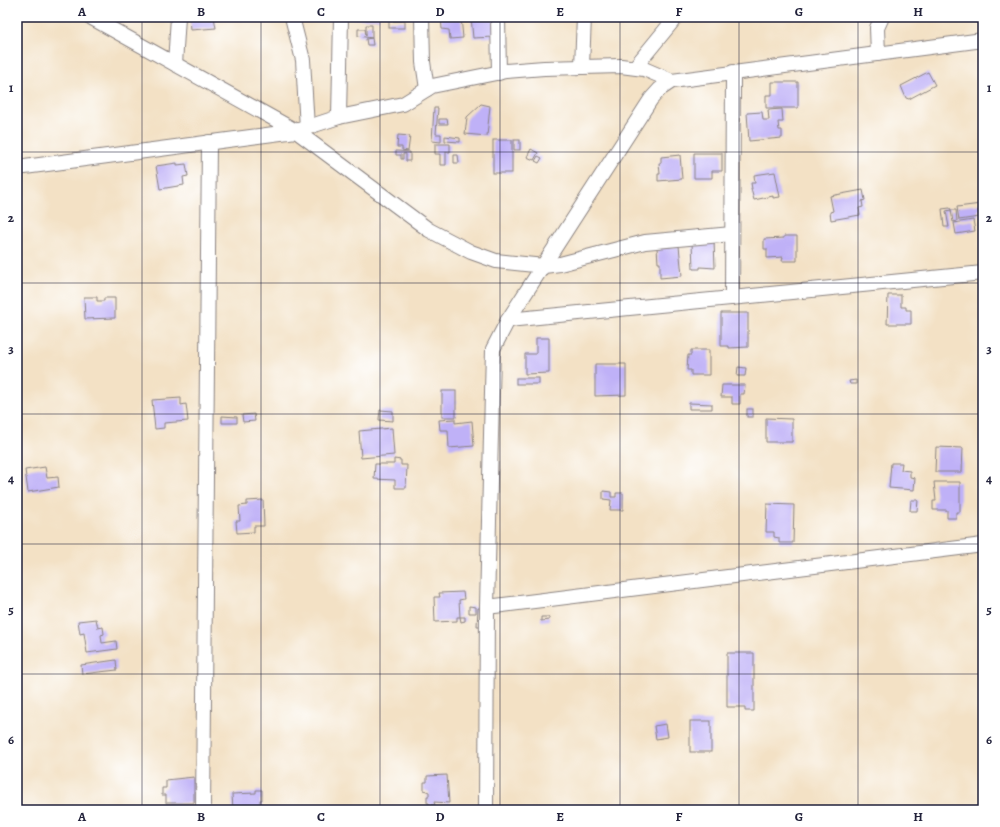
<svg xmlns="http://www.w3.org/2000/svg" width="1000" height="827" font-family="Alegreya,serif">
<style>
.building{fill:#bfb1f7}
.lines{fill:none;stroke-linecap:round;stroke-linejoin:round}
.minor-casing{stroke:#8a8280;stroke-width:16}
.minor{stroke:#fff;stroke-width:14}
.grid{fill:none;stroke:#22223b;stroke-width:1;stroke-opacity:0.55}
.neatline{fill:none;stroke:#22223b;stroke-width:1.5}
.grid-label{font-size:13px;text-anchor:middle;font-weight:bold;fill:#22223b}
</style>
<rect width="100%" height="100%" fill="#fff"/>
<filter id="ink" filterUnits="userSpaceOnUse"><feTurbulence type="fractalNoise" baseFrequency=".025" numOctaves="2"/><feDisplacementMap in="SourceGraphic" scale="8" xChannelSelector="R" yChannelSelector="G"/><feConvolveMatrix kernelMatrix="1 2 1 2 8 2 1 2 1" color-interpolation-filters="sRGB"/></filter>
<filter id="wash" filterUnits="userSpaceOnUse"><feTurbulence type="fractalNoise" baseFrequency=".012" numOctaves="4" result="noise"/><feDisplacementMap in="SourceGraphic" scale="16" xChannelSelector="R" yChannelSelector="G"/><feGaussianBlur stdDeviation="0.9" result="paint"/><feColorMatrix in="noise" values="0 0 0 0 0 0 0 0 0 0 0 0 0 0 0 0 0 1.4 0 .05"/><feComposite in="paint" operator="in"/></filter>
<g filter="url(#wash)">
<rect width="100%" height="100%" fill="#f3e1c5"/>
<g id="blocks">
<g class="building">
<path d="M190 17H214L216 28 191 30Z"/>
<rect x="353" y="17" width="26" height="2"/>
<path d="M441 17H461L463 38 450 39 449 30 442 29Z"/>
<path d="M471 17H494V37L473 38Z"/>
<rect x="389" y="21" width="16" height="7"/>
<path d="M366 25H372V38L358 36V29H365L366 35Z"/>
<path d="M372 38 373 45H367L366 39Z"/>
<path d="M928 72 935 85 909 99 906 98 901 86Z"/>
<path d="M772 82H798V108H766V95H772Z"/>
<path d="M481 104 490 106 487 136 465 134 467 117Z"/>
<path d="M434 108H438L436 134H441V142L432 141Z"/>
<path d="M782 109 783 122H778L779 130H782V138L749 141 747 113 762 112 763 120H769L768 110Z"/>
<path d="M439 119H447L448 124H439Z"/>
<path d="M398 135 410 136 408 151 402 150V147H397Z"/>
<path d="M445 136 460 138V142L445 141Z"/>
<rect x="493" y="140" width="19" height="33"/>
<rect x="514" y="140" width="6" height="10"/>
<path d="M435 144H450V152H446V165H440V154H435Z"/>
<path d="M531 149 538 153 534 160 527 157Z"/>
<path d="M396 151 410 152V161H406V154H403V159H401V155H396Z"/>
<path d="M694 153H722V171H712V178H694Z"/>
<path d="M454 155H458L459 163H454Z"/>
<path d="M680 155 682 179 658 181V174H660L659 163H661V157Z"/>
<path d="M538 156 542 158 539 163 535 161Z"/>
<path d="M177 163V165L186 164 188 176 183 177 184 185 160 189 156 166Z"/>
<path d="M775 172 780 197 773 198V196L754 200 751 189H752L751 183H755L754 175Z"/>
<path d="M863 190 865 200 862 201 863 207 859 208 860 215 831 220 830 212 833 211 830 196Z"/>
<path d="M981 204 982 209 978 210 979 217 959 220 957 207Z"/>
<path d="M950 208 951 210 946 211 949 227H944L942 209Z"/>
<path d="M951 210H956L957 221 953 222Z"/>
<path d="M973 220 975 231 956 234 954 223Z"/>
<path d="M784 236H797V261H782L783 257 767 258V249H764V239L784 238Z"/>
<path d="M714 241 715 268 700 267V269H693L692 242Z"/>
<path d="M679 246 682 276 660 278V263H658L657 248Z"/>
<path d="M888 295H901V307H906V310H911V324H887Z"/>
<path d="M84 297H97V301H104V298H115V318L85 319Z"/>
<path d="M721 313H748V347L729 348V346H721Z"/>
<path d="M536 338H549V373L525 374V354H536Z"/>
<path d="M691 350H709V375H691V370H687L688 355H691Z"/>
<path d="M595 364H626V395L595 396Z"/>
<path d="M738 367 746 368 745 376H737Z"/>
<rect x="516" y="378" width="23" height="6"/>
<path d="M856 380V384H850L849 381Z"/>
<path d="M722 385H745L744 394H740V404H732V397H721Z"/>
<rect x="442" y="391" width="14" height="26"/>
<path d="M181 398V405L186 404 188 421 164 423V428L155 429 152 400Z"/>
<path d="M689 403 712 404V409H689Z"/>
<rect x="747" y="409" width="6" height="8"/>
<path d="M380 410 393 411V421L379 420Z"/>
<path d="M254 414 255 421 243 422 242 415Z"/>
<path d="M222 416 237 417V423H222Z"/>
<path d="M766 418 792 419V442H766Z"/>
<path d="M455 419V423L472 421 474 446 449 448 448 430H440L439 420Z"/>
<path d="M392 428 394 455 361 458 359 431Z"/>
<path d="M936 447 963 448 962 472H935Z"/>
<path d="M394 459 401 460V465H407L406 488H395V480L374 479 375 464H394Z"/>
<path d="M891 463H902L901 470 910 471V477L915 478 914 490 889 488Z"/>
<path d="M45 467 47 478 58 477 59 487 28 492 25 470Z"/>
<path d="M934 482H960V512H956V518H947V510H933V501H936Z"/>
<path d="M603 491 611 492V497H616V493H623V510H610L611 500 603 499Z"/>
<path d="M263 500 264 526H254V532L237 533 236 521H240L239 506 247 505V501Z"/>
<path d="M911 500H918L917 511H910Z"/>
<path d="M767 504 794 505 793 543H779V538L774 537V532H766Z"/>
<path d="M463 592 464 599 459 600 460 617H457V621L435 622 434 597H440L439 593Z"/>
<path d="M469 606 476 607V613H469Z"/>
<path d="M478 608H481L480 626H477Z"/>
<path d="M460 617H465V621L461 622Z"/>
<path d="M541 617H549V620L541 621Z"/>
<path d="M96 619 98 628 103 627 104 634 101 635 102 643 116 641 117 649 87 653 84 633 80 634 78 621Z"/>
<path d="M727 653H754V711H745V707H727Z"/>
<path d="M116 660 117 670 82 674 81 665Z"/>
<rect x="690" y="721" width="21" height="31"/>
<path d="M666 724 668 737 656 739 654 726Z"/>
<path d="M447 775 449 803 434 802 435 805H429V803H427V796H429V792L424 790V782H427V776Z"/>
<path d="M194 777V803H166V795H162V788H166V780Z"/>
<path d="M256 790H262V800H260V803H262V810H233L232 794 256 793Z"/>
</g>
</g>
</g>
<g filter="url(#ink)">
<use href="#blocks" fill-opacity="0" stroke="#8a8280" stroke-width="1"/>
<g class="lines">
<g class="minor-casing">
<g id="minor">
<path d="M292 17 303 60 307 128"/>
<path d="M422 17 423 62 427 89"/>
<path d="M498 17 499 73"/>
<path d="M878 54 877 28 882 17"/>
<path d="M175 64 178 17"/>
<path d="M582 66 584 17"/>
<path d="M635 67 676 17"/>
<path d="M339 117 341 17"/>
<path d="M296 131 429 230 471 252 496 261 544 266 560 264 645 242 732 234"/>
<path d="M296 131 339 117 403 104 432 86 506 71 544 68 621 66 644 69 672 81"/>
<path d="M17 168 296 131 90 17"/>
<path d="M732 298 733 72"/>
<path d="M508 320 983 273"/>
<path d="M487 607 983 545"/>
<path d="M203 810 209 142"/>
<path d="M486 810 487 607 493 349 508 320 651 99 660 89 672 81 983 40"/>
</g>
</g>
<use href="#minor" class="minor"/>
</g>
</g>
<path class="grid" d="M142 17V810M261 17V810M380 17V810M500 17V810M620 17V810M739 17V810M858 17V810M17 152H983M17 283H983M17 414H983M17 544H983M17 674H983"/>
<rect width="1000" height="827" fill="none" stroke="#fff" stroke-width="44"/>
<rect x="22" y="22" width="956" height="783" class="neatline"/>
<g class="grid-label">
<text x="82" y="16">A</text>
<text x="201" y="16">B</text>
<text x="321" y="16">C</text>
<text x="440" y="16">D</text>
<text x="560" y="16">E</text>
<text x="679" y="16">F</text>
<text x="799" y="16">G</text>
<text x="918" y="16">H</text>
<text x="11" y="92">1</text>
<text x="989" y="92">1</text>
<text x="11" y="222">2</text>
<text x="989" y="222">2</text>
<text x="11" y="353">3</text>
<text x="989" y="353">3</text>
<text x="11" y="483">4</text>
<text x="989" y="483">4</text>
<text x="11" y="614">5</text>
<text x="989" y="614">5</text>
<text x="11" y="744">6</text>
<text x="989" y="744">6</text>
<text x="82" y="821">A</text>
<text x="201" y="821">B</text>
<text x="321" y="821">C</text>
<text x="440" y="821">D</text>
<text x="560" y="821">E</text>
<text x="679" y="821">F</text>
<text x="799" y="821">G</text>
<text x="918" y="821">H</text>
</g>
</svg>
